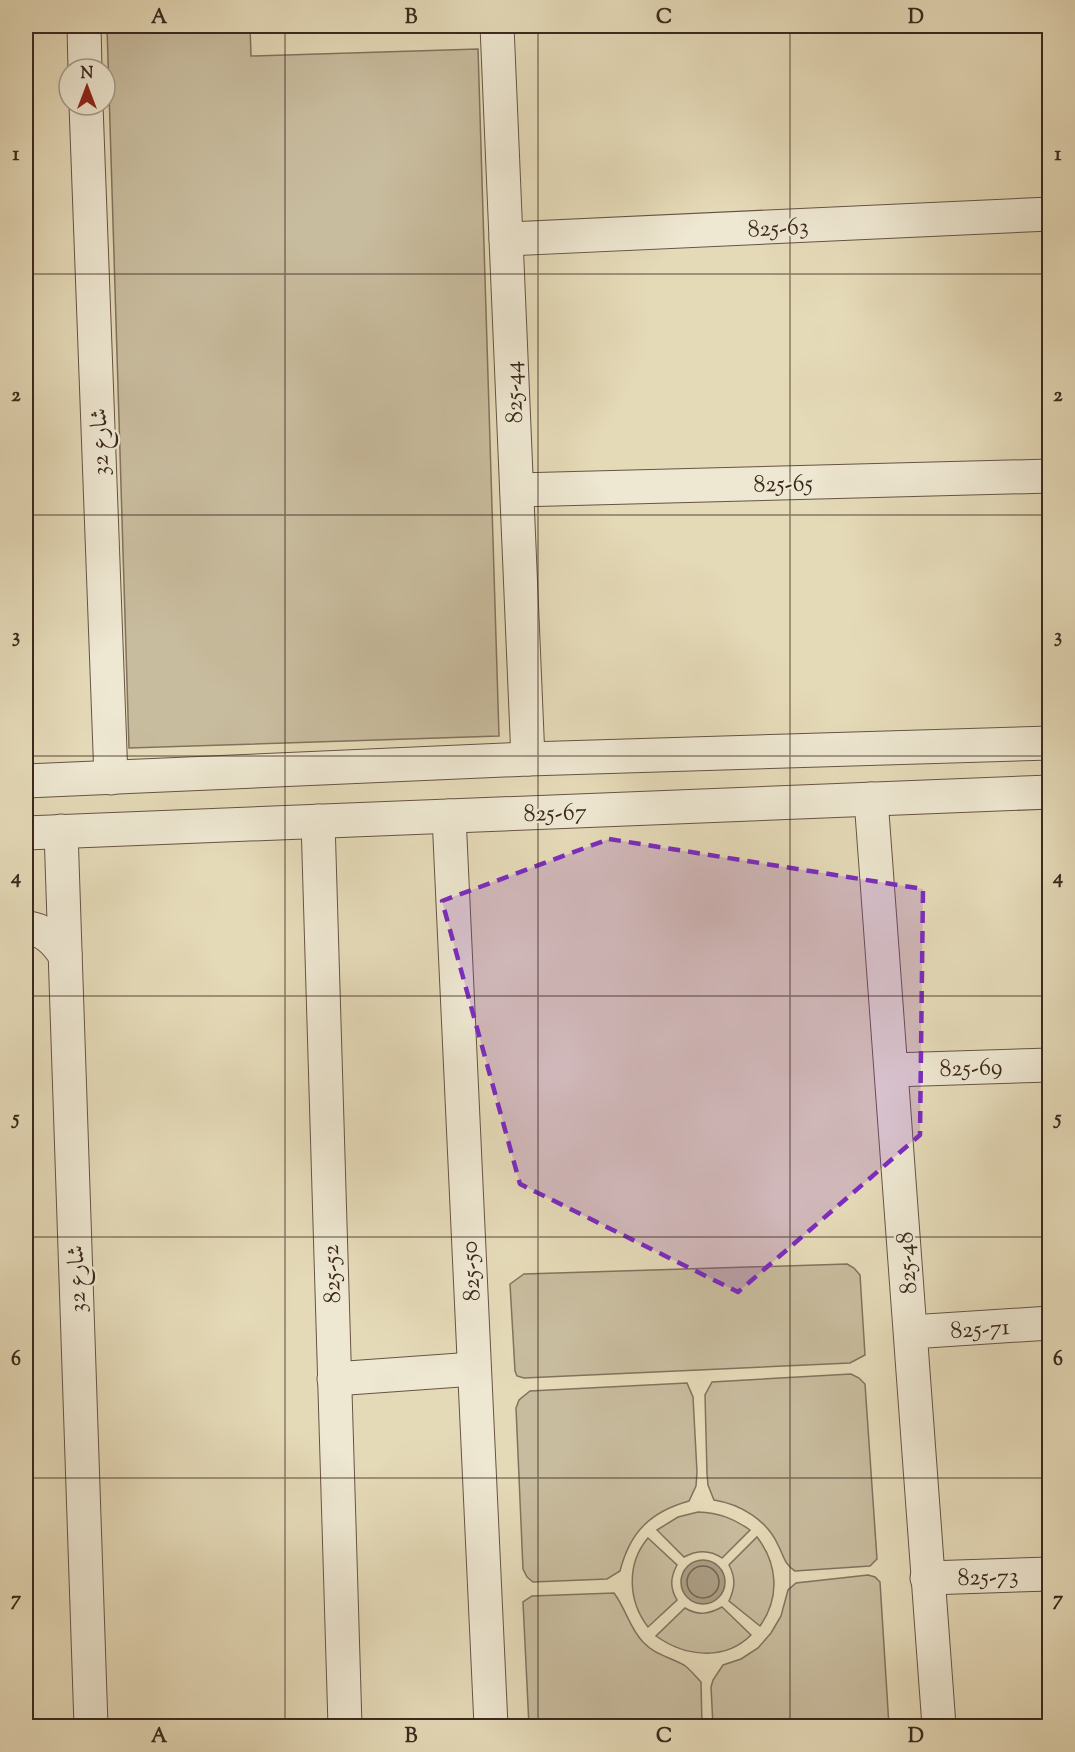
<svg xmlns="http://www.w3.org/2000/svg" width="1075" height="1752" font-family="'Sorts Mill Goudy',Amiri,serif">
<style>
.green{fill:#c8bc9e;stroke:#82725e;stroke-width:1.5}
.water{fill:#ab9d83;stroke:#7e6e5a;stroke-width:1.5}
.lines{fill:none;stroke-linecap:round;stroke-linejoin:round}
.shore{stroke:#736250;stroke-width:1.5}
.minor-casing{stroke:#665444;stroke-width:35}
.minor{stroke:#eee7d1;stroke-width:33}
.marked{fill:#7b2cbf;fill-opacity:0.2;stroke:#7b2cbf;stroke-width:4.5;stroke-dasharray:12 8;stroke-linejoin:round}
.grid{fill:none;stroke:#3b281d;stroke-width:1.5;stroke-opacity:0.55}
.labels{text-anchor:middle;stroke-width:4.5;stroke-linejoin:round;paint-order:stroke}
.street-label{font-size:24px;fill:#3b281d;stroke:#eee7d1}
.neatline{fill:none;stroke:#3b281d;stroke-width:2}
.grid-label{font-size:20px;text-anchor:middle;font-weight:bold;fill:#3b281d}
</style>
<rect width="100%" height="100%" fill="#e5dab8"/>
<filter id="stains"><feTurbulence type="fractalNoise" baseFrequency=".00333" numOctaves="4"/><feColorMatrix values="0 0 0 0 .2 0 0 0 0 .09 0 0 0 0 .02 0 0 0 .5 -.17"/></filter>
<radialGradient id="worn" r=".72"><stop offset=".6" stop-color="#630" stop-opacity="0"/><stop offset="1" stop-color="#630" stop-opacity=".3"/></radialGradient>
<g class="green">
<path d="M107 26H250L251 56 478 49 499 736 129 748Z"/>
<path d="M847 1264 854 1268 860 1275 865 1355 850 1363 524 1378 517 1376 515 1371 510 1284 524 1274Z"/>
<path d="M851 1374 859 1378 865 1384 877 1559 870 1566 795 1571C784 1564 784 1556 778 1545 767 1520 740 1504 714 1500L708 1485 707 1473 705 1395 712 1382Z"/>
<path d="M687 1383 693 1397 697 1472 696 1486 689 1501C650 1512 630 1532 620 1571L607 1579 533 1582 527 1577 523 1569 516 1408 519 1400 530 1391Z"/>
<path d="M698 1512C719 1513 733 1518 750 1530L722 1558C709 1549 697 1550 684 1557L657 1530 678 1517Z"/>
<path d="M757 1537C778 1564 780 1598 760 1626L729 1601C735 1588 736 1578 729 1565Z"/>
<path d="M648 1538 677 1565C670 1578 670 1588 677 1600L648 1627C628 1601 626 1564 648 1538Z"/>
<path d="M868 1575 875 1577 880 1582 889 1726H713L711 1687 713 1680 723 1665 741 1659 758 1648 771 1633 781 1616 788 1590 796 1583Z"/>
<path d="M614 1593C626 1609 629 1627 643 1642 655 1655 670 1657 684 1665 690 1669 696 1677 701 1682L702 1726H529L523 1602 532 1596Z"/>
<path d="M722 1607 751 1635C724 1662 684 1656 656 1636L685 1608C698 1616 709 1614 722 1607Z"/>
</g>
<circle class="water" cx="703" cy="1582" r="22"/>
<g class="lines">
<circle class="shore" cx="703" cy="1582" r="16"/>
<g class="minor-casing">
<g id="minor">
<path d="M84 26 85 69"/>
<path d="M497 26 528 759"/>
<path d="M86 105 111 778"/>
<path d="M506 239 1050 214"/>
<path d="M517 490 1050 476"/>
<path d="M26 781 528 759 1050 743"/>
<path d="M871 799 939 1726"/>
<path d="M449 816 491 1726"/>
<path d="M318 821 345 1726"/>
<path d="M61 831 91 1726"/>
<path d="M26 833 1050 792"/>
<path d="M26 928C44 929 55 940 65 955"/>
<path d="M892 1070 1050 1065"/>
<path d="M911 1332 1050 1323"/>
<path d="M334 1379 474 1369"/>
<path d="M927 1578 1050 1574"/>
</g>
</g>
<use href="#minor" class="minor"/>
</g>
<path class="marked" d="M609 839 923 889 920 1135 738 1292 520 1184 442 901Z"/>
<path class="grid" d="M285 26V1726M538 26V1726M790 26V1726M26 274H1050M26 515H1050M26 756H1050M26 996H1050M26 1237H1050M26 1478H1050"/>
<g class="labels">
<g class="street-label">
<text transform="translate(778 227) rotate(-3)" y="8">825-63</text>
<text transform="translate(513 392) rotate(-92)" y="8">825-44</text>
<text transform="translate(99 442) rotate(-92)" y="8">شارع 32</text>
<text transform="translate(783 483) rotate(-1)" y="8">825-65</text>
<text transform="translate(555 812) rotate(-2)" y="8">825-67</text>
<text transform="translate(971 1067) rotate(-2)" y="8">825-69</text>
<text transform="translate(906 1263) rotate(-94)" y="8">825-48</text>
<text transform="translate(470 1271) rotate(-93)" y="8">825-50</text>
<text transform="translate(331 1274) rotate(-92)" y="8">825-52</text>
<text transform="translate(76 1279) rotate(-92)" y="8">شارع 32</text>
<text transform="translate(980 1328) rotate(-4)" y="8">825-71</text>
<text transform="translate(988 1576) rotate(-2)" y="8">825-73</text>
</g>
</g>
<rect width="1075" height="1752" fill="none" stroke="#e5dab8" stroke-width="66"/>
<g transform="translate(87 87)"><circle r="28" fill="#eee7d1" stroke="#a69b89" stroke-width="1.5"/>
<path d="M0-4.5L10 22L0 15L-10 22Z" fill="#8f2418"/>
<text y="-9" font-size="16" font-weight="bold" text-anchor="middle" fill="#3b281d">N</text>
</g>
<rect x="33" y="33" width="1009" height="1686" class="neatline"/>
<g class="grid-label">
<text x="159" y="23">A</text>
<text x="411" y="23">B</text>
<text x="664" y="23">C</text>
<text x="916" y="23">D</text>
<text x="16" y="160">1</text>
<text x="1058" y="160">1</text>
<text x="16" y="401">2</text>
<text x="1058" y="401">2</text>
<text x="16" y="642">3</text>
<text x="1058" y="642">3</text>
<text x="16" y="883">4</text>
<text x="1058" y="883">4</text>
<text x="16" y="1124">5</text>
<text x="1058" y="1124">5</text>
<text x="16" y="1365">6</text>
<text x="1058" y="1365">6</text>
<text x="16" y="1605">7</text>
<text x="1058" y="1605">7</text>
<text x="159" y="1742">A</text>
<text x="411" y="1742">B</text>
<text x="664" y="1742">C</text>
<text x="916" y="1742">D</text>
</g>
<rect width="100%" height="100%" filter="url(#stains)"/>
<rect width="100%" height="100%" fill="url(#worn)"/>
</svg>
